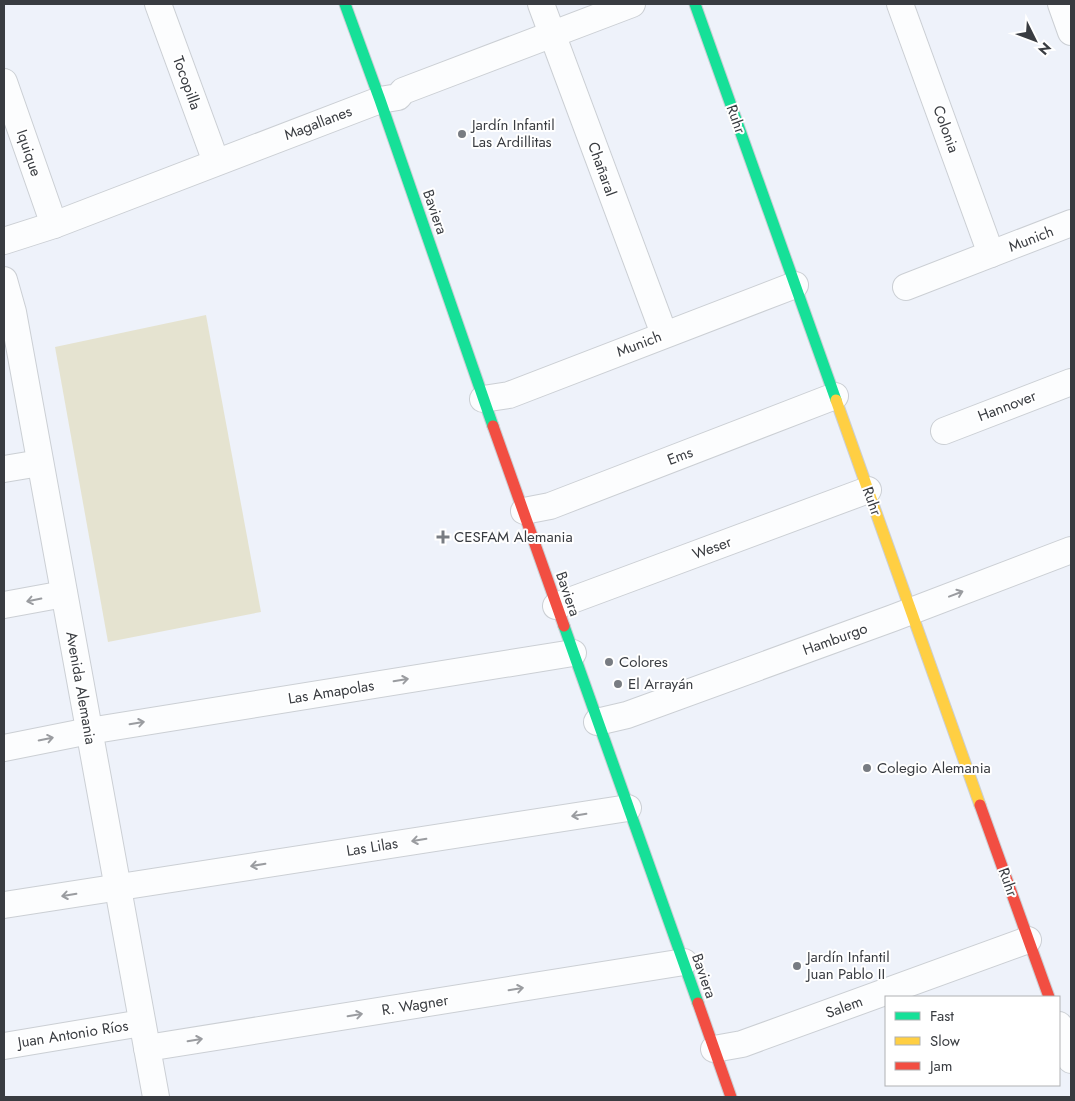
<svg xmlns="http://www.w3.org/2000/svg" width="1075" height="1101" font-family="Jost,sans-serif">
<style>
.green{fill:#e5e3d0}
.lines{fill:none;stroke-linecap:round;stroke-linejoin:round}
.street-casing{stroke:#cbcfd4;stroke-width:28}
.fast-casing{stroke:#cbcfd4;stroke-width:13}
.slow-casing{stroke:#cbcfd4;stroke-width:13}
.jam-casing{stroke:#cbcfd4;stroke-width:13}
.street{stroke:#fcfdfe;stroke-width:26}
.fast{stroke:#16e098;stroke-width:11}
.slow{stroke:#ffcf43;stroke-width:11}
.jam{stroke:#f24e42;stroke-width:11}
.oneway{stroke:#9a9ca0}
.poi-dot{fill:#787c82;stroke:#fff;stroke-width:2}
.labels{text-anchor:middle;stroke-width:4;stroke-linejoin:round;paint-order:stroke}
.street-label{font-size:15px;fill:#393c41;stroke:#fff}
.poi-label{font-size:15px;fill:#393c41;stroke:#fff;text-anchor:start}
</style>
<rect width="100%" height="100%" fill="#eef2fa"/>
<path class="green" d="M206 315 261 612 108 642 55 347Z"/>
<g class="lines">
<g class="street-casing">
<g id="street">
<path d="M158 4 216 162"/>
<path d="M541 4 664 334"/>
<path d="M900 4 991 254"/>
<path d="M1061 4 1071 32"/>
<path d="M4 82 54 225"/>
<path d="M4 241 54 225 380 100 398 97 403 91 632 4"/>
<path d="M4 280 13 312 156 1097"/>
<path d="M906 287 1071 223"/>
<path d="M483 399 509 395 795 285"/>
<path d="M944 431 1071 382"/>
<path d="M4 469 40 463"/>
<path d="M524 511 550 506 835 396"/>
<path d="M4 605 64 594"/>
<path d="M556 606 868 490"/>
<path d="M597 722 627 715 893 618 1071 550"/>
<path d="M4 748 89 731 573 653"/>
<path d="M4 905 628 808"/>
<path d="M1059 1025 1071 1060"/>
<path d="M4 1046 142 1023"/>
<path d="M147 1048 684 962"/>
<path d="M714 1049 742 1044 1028 940"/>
</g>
</g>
<g class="fast-casing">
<g id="fast">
<path d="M345 4 380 100 493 426"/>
<path d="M695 4 836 400"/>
<path d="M564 626 698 1003"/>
</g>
</g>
<g class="slow-casing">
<path id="slow" d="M836 400 980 805"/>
</g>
<g class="jam-casing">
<g id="jam">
<path d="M493 426 564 626"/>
<path d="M980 805 1049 997"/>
<path d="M698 1003 731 1097"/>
</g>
</g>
<use href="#street" class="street"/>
<use href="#fast" class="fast"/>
<use href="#slow" class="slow"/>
<use href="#jam" class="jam"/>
</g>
<defs><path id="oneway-shaft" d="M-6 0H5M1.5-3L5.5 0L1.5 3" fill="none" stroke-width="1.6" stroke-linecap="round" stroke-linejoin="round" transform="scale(1.25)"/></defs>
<g class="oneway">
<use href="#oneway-shaft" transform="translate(956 594) rotate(-21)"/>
<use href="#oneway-shaft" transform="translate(34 600) rotate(169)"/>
<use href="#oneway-shaft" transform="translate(401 680) rotate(-9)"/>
<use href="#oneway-shaft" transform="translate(137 723) rotate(-9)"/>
<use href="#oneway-shaft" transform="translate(46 739) rotate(-11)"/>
<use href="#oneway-shaft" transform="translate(579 815) rotate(171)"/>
<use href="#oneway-shaft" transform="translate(419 840) rotate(171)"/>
<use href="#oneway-shaft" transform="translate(258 865) rotate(171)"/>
<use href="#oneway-shaft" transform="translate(69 895) rotate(171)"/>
<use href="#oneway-shaft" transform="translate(516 989) rotate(-9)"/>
<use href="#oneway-shaft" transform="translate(355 1015) rotate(-9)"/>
<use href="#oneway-shaft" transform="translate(195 1040) rotate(-9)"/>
</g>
<g class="poi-dot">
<circle cx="462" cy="134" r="5"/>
<path d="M440.5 529.5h5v5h5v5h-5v5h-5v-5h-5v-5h5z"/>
<circle cx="609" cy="662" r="5"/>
<circle cx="618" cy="684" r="5"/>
<circle cx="867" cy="768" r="5"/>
<circle cx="797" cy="966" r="5"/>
</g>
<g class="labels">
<g class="street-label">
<text transform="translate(187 83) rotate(70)" y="5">Tocopilla</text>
<text transform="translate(736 119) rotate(70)" y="5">Ruhr</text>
<text transform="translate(318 123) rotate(-21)" y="5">Magallanes</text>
<text transform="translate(946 129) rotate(70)" y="5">Colonia</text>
<text transform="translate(29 153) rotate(71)" y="5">Iquique</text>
<text transform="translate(602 169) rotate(70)" y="5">Chañaral</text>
<text transform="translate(435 212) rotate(71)" y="5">Baviera</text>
<text transform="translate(1031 239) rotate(-21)" y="5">Munich</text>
<text transform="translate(639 344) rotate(-21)" y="5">Munich</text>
<text transform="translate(1007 406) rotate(-21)" y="5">Hannover</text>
<text transform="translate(680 456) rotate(-21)" y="5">Ems</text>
<text transform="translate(872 501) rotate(70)" y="5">Ruhr</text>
<text transform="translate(712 548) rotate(-20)" y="5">Weser</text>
<text transform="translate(568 594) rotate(71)" y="5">Baviera</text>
<text transform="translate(835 639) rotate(-20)" y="5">Hamburgo</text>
<text transform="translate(81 688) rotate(80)" y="5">Avenida Alemania</text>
<text transform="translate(331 692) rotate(-9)" y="5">Las Amapolas</text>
<text transform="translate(372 847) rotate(-9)" y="5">Las Lilas</text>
<text transform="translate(1008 882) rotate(70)" y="5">Ruhr</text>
<text transform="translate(704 976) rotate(71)" y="5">Baviera</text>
<text transform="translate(415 1005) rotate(-9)" y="5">R. Wagner</text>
<text transform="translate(844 1007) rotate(-20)" y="5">Salem</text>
<text transform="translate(73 1034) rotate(-9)" y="5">Juan Antonio Ríos</text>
</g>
<g class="poi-label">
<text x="472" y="130">Jardín Infantil<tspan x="472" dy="17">Las Ardillitas</tspan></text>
<text x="454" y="542">CESFAM Alemania</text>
<text x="619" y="667">Colores</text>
<text x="628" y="689">El Arrayán</text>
<text x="877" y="773">Colegio Alemania</text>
<text x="807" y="962">Jardín Infantil<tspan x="807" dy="17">Juan Pablo II</tspan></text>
</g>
</g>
<rect width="1075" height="1101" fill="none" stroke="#393c41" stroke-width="10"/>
<rect x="885" y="996" width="175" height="90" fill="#ffffff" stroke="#b0b1b3"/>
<rect x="895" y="1012" width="25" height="8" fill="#16e098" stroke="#b0b1b3"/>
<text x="930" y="1021" font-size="15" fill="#393c41">Fast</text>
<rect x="895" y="1037" width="25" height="8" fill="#ffcf43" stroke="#b0b1b3"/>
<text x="930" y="1046" font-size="15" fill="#393c41">Slow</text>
<rect x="895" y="1062" width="25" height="8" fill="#f24e42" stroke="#b0b1b3"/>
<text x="930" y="1071" font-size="15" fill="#393c41">Jam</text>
<g transform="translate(1035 40) rotate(132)" stroke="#ffffff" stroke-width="4" paint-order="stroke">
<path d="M0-4L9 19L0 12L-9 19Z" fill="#393c41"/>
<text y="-8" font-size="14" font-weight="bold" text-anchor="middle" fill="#393c41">N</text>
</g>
</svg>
